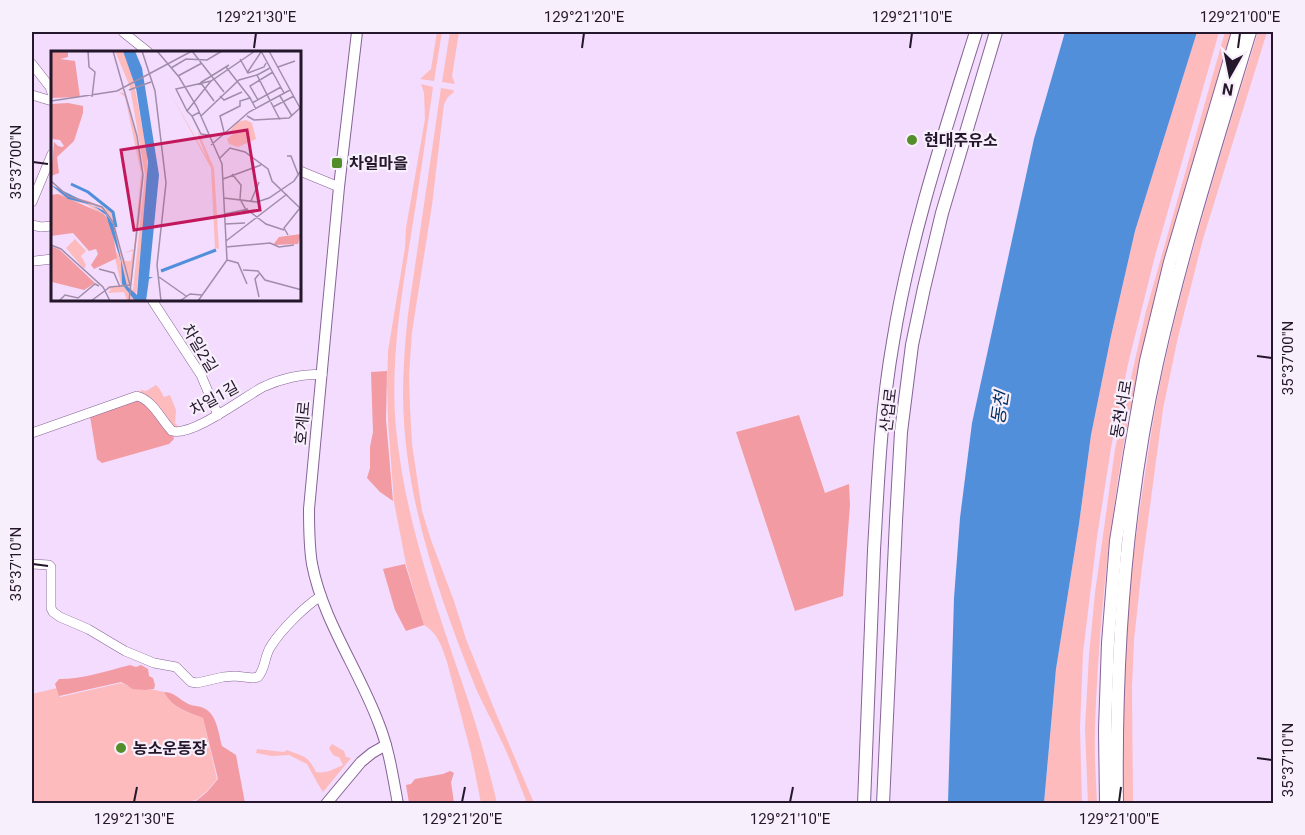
<svg xmlns="http://www.w3.org/2000/svg" width="1305" height="835" font-family="Roboto,'Noto Sans KR',sans-serif">
<style>
.green{fill:#fdbbbe}
.forest{fill:#f39ba2}
.water{fill:#518fdb}
.lines{fill:none;stroke-linecap:round;stroke-linejoin:round}
.minor-casing{stroke:#866395;stroke-width:10}
.tertiary-casing{stroke:#866395;stroke-width:12}
.secondary-casing{stroke:#866395;stroke-width:14}
.minor{stroke:#fff;stroke-width:9}
.tertiary{stroke:#fff;stroke-width:10}
.secondary{stroke:#fff;stroke-width:12}
.ticks{fill:none;stroke:#25172b;stroke-width:2}
.poi-dot{fill:#548e2b;stroke:#f7effb;stroke-width:2}
.labels{text-anchor:middle;stroke-width:4.5;stroke-linejoin:round;paint-order:stroke}
.poi-label{font-size:16px;font-weight:bold;fill:#25172b;stroke:#f7effb;text-anchor:start}
.street-label{font-size:16px;fill:#25172b;stroke:#f7effb}
.water-label{font-size:18px;font-style:italic;fill:#022e5e;stroke:#f7effb}
.inset-river{fill:none;stroke:#518fdb;stroke-width:3}
.inset-road{fill:none;stroke:#a18daa;stroke-width:1.5}
.view{fill:#c2185b;fill-opacity:0.15;stroke:#c2185b;stroke-width:3}
.inset-edge{fill:none;stroke:#25172b;stroke-width:3}
.neatline{fill:none;stroke:#25172b;stroke-width:2}
.ticks-label{font-size:15px;text-anchor:middle;fill:#25172b}
</style>
<rect width="100%" height="100%" fill="#f3dcfe"/>
<g class="green">
<path d="M437 32H442L434 81 420 79 431 69Z"/>
<path d="M450 32H459L452 76 455 84 442 82Z"/>
<path d="M1197 32H1219L1155 256 1128 364 1111 448 1097 537 1083 653 1080 728 1082 803 1044 804 1056 669 1079 524 1091 435 1111 336 1135 231Z"/>
<path d="M1225 32H1232C1205 124 1175 216 1152 310 1118 446 1100 587 1095 727 1094 752 1096 778 1097 803L1088 804 1085 728 1089 655 1095 593 1115 449 1146 311Z"/>
<path d="M1258 32H1267L1203 239 1178 337 1163 409 1142 566 1134 640 1132 687 1133 803 1123 804C1122 736 1123 667 1129 600 1133 553 1140 507 1147 461 1151 434 1155 407 1161 380 1186 262 1223 147 1258 32Z"/>
<path d="M421 84 433 87C426 136 419 185 411 235 401 298 390 364 396 428 405 523 439 614 469 703 480 736 489 770 497 803H481L471 753 447 662C442 647 438 633 424 625L406 564 394 502 388 421 387 385 388 351 405 248 406 228 425 119 424 93Z"/>
<path d="M441 88 453 90 454 92 448 97 444 104 432 205 412 332 409 375 410 408 412 444 422 511 431 540 454 601 466 639 495 711 534 803H527C518 781 510 758 499 736 492 721 484 706 477 691 439 597 404 498 403 396 403 369 405 341 408 314Z"/>
<path d="M156 385 159 388 164 397 170 395 176 410 175 423 179 427 177 430 141 393 140 390 146 391Z"/>
<path d="M121 683 127 685 132 689C143 689 154 689 164 692 172 708 187 712 203 718L217 779 207 791 196 800 184 803H32V715L34 714 32 706V694L57 688 60 697Z"/>
<path d="M332 744 344 751 346 757 351 758 323 792 318 784 307 764 289 755 272 756 256 753 257 749 284 752 287 750C303 757 307 754 316 772 326 774 334 769 343 765L339 757C334 757 331 753 329 748Z"/>
</g>
<g class="forest">
<path d="M387 371 386 420 393 501 380 492 367 478 370 468V447L373 432 371 372Z"/>
<path d="M134 399 142 400 173 434 174 439 169 444 102 463 97 459 90 416Z"/>
<path d="M799 415 825 493 849 484 850 505 843 596 795 611 736 432Z"/>
<path d="M405 564 424 625 406 631 395 610 383 569Z"/>
<path d="M130 665 136 667 141 665 148 669 149 676 153 678 155 685 154 689 145 690 132 689 127 685 121 682 59 696 55 684 59 679C83 679 107 671 130 665Z"/>
<path d="M164 692C173 692 178 698 185 702 191 707 201 705 207 710 217 717 219 735 222 746L236 755 245 803H184L196 801 207 792 218 779 203 718C188 712 172 708 164 692Z"/>
<path d="M450 771 454 773 451 782 454 803H409L406 785 411 784 415 779 443 774Z"/>
</g>
<path class="water" d="M1065 32H1197L1135 231 1111 336 1091 435 1079 524 1056 669 1044 803H948L954 598 960 518 972 423 1034 139Z"/>
<g class="lines">
<g class="minor-casing">
<g id="minor">
<path d="M123 32 148 52"/>
<path d="M32 64 50 87 52 93"/>
<path d="M32 95 52 101"/>
<path d="M300 171 339 187"/>
<path d="M32 202 52 154"/>
<path d="M32 225 41 227 52 226"/>
<path d="M35 261 52 259"/>
<path d="M152 300 201 375 218 415"/>
<path d="M32 433 137 396C153 400 161 420 172 431 192 437 244 397 263 387 280 379 303 373 322 375"/>
<path d="M32 564 49 565 51 567V608L53 612 60 617 88 629 125 651 154 663 176 667 191 682 197 683 223 677 235 676 253 678 258 677C266 668 264 656 271 646 281 630 305 606 321 596"/>
</g>
</g>
<g class="tertiary-casing">
<g id="tertiary">
<path d="M357 32 339 187 309 509C309 527 309 546 312 564 323 621 359 670 379 724 389 749 393 777 398 804"/>
<path d="M326 804 361 762 372 753 386 745"/>
</g>
</g>
<g class="secondary-casing">
<g id="secondary">
<path d="M864 804C867 719 870 634 874 550 878 481 881 410 893 342 910 236 944 134 976 32"/>
<path d="M883 804 896 521 901 432 912 345 924 288 942 213 996 32"/>
<path d="M1106 804 1105 729 1108 643 1116 541 1130 453 1146 361 1170 262 1238 32"/>
<path d="M1117 804C1115 656 1125 507 1157 363 1182 251 1217 141 1250 32"/>
</g>
</g>
<use href="#minor" class="minor"/>
<use href="#tertiary" class="tertiary"/>
<use href="#secondary" class="secondary"/>
</g>
<path class="ticks" d="M254 48 256 33M582 48 584 33M910 48 912 33M1238 48 1240 33M33 162 48 164M1257 356 1272 358M33 564 48 566M1257 758 1272 760M134 802 137 787M462 802 465 787M790 802 793 787M1119 802 1121 787"/>
<g class="poi-dot">
<circle cx="912" cy="140" r="6"/>
<rect x="331" y="157" width="12" height="12" rx="3"/>
<circle cx="121" cy="748" r="6"/>
</g>
<g class="labels">
<g class="poi-label">
<text x="924" y="146">현대주유소</text>
<text x="349" y="169">차일마을</text>
<text x="133" y="754">농소운동장</text>
</g>
<g class="street-label">
<text transform="translate(200 348) rotate(59)" y="6">차일2길</text>
<text transform="translate(214 398) rotate(-29)" y="6">차일1길</text>
<text transform="translate(1121 409) rotate(-80)" y="6">동천서로</text>
<text transform="translate(888 410) rotate(-83)" y="6">산업로</text>
<text transform="translate(302 423) rotate(-85)" y="6">호계로</text>
</g>
<g class="water-label">
<text transform="translate(1000 408) rotate(-82)" y="6">동천</text>
</g>
</g>
<g transform="translate(51 51)">
<rect width="250" height="250" fill="#f3dcfe"/>
<path d="M64 0H72L80 17 96 100V154L85 245 76 235 57 164 40 152 18 147 0 132 18 145 38 150 62 161 68 197 74 210H80L82 200 73 202 83 198 90 122 74 46 68 41 73 42 87 91 91 125 90 158 79 236 82 239 94 124 79 36ZM118 40 156 107 148 88 147 80 163 117 168 198 164 197 160 117ZM195 69 201 72 205 88 187 96 178 93 176 88 187 79 178 81 186 71ZM0 135 17 148 41 154 56 166 61 175 65 200 70 209 71 233 84 250H76L73 241 57 242 60 238 55 236 70 234 55 166 35 153 16 149ZM24 188 35 200 30 205 35 214 33 218 15 197Z" fill="#fdbbbe"/>
<path d="M0 0H17V6L9 8 24 10 29 46 0 47ZM17 52 32 55V62L23 90 6 106 8 122 0 125 3 91 7 95 11 96 13 95 9 89 0 88V53ZM7 143 53 163 60 174 66 207 43 218 40 214 47 203 45 198 38 200 22 182 0 185V144ZM250 183 247 193 222 194 228 186ZM0 195 9 199 44 232 33 239 1 231Z" fill="#f39ba2"/>
<path d="M72 0H84L91 17 108 124 98 226H102L98 228 95 250H84L71 233 70 210 55 164 41 154 17 148 0 134 53 160 62 173 76 235 86 244 97 111 85 37Z" fill="#518fdb"/>
<path class="inset-river" d="M20 133 37 141 62 161 65 176M110 220 165 199"/>
<path class="inset-road" d="M37 0 38 16 44 21 41 46M62 0 86 85 92 124 78 250M91 0 104 40 115 132 106 214 110 250M106 0 128 26 146 56 171 113 176 209 147 250M141 0 173 41M210 0 233 42M189 8 197 22 213 16 215 12M175 16 200 48M227 16 244 10M120 17 135 8 156 9 171 0M219 17 206 24 229 69M196 22 210 1M127 25 151 12M149 32 178 14M150 32 163 50M78 39 100 31M169 45 173 49 191 41M229 45 241 65M207 49 199 35 222 21M0 50 66 40 141 0M201 52 230 36M222 56 243 45M136 60 125 38 160 30 204 0M149 61 141 65 150 83 157 84M141 65 136 60 160 30M150 65 188 29 206 24M196 65 203 69 238 67 249 57 218 0M173 81 169 65 189 55V50L199 47 205 58M160 94 198 61 239 39M236 105H240L247 123M169 107 179 97 194 101 217 118 221 130 249 157M181 123 190 134 189 148 194 157 215 173 233 179M172 128 210 114M0 130 17 145 51 156 62 171 79 234 59 236 40 250M173 147 206 151 218 147 243 130 251 118M200 150 208 131M174 163 197 158M174 173 194 172M237 184 233 177 249 157M175 190 236 143M0 194 10 198 52 236 59 250M175 196 219 192 228 196 243 194M176 209 187 212 196 233M48 218 63 222 69 236M192 219 207 220 214 229 251 239M208 223 204 228 208 246M108 226 135 245M8 250 14 244 27 247 44 233 48 235M129 250 139 243 151 244"/>
<path class="view" d="M196 79 209 159 83 179 70 99Z"/>
<rect width="250" height="250" class="inset-edge"/>
</g>
<rect width="1305" height="835" fill="none" stroke="#f7effb" stroke-width="66"/>
<g transform="translate(1230 75) rotate(189)" stroke="#f7effb" stroke-width="4.5" paint-order="stroke">
<path d="M0-4.5L10 22L0 15L-10 22Z" fill="#25172b"/>
<text y="-9" font-size="16" font-weight="bold" text-anchor="middle" fill="#25172b">N</text>
</g>
<rect x="33" y="33" width="1239" height="769" class="neatline"/>
<g class="ticks-label">
<text x="256" y="22">129°21'30"E</text>
<text x="584" y="22">129°21'20"E</text>
<text x="912" y="22">129°21'10"E</text>
<text x="1240" y="22">129°21'00"E</text>
<text transform="translate(16 162) rotate(-90)" y="5">35°37'00"N</text>
<text transform="translate(1288 358) rotate(-90)" y="5">35°37'00"N</text>
<text transform="translate(16 564) rotate(-90)" y="5">35°37'10"N</text>
<text transform="translate(1288 760) rotate(-90)" y="5">35°37'10"N</text>
<text x="134" y="824">129°21'30"E</text>
<text x="462" y="824">129°21'20"E</text>
<text x="790" y="824">129°21'10"E</text>
<text x="1119" y="824">129°21'00"E</text>
</g>
</svg>
